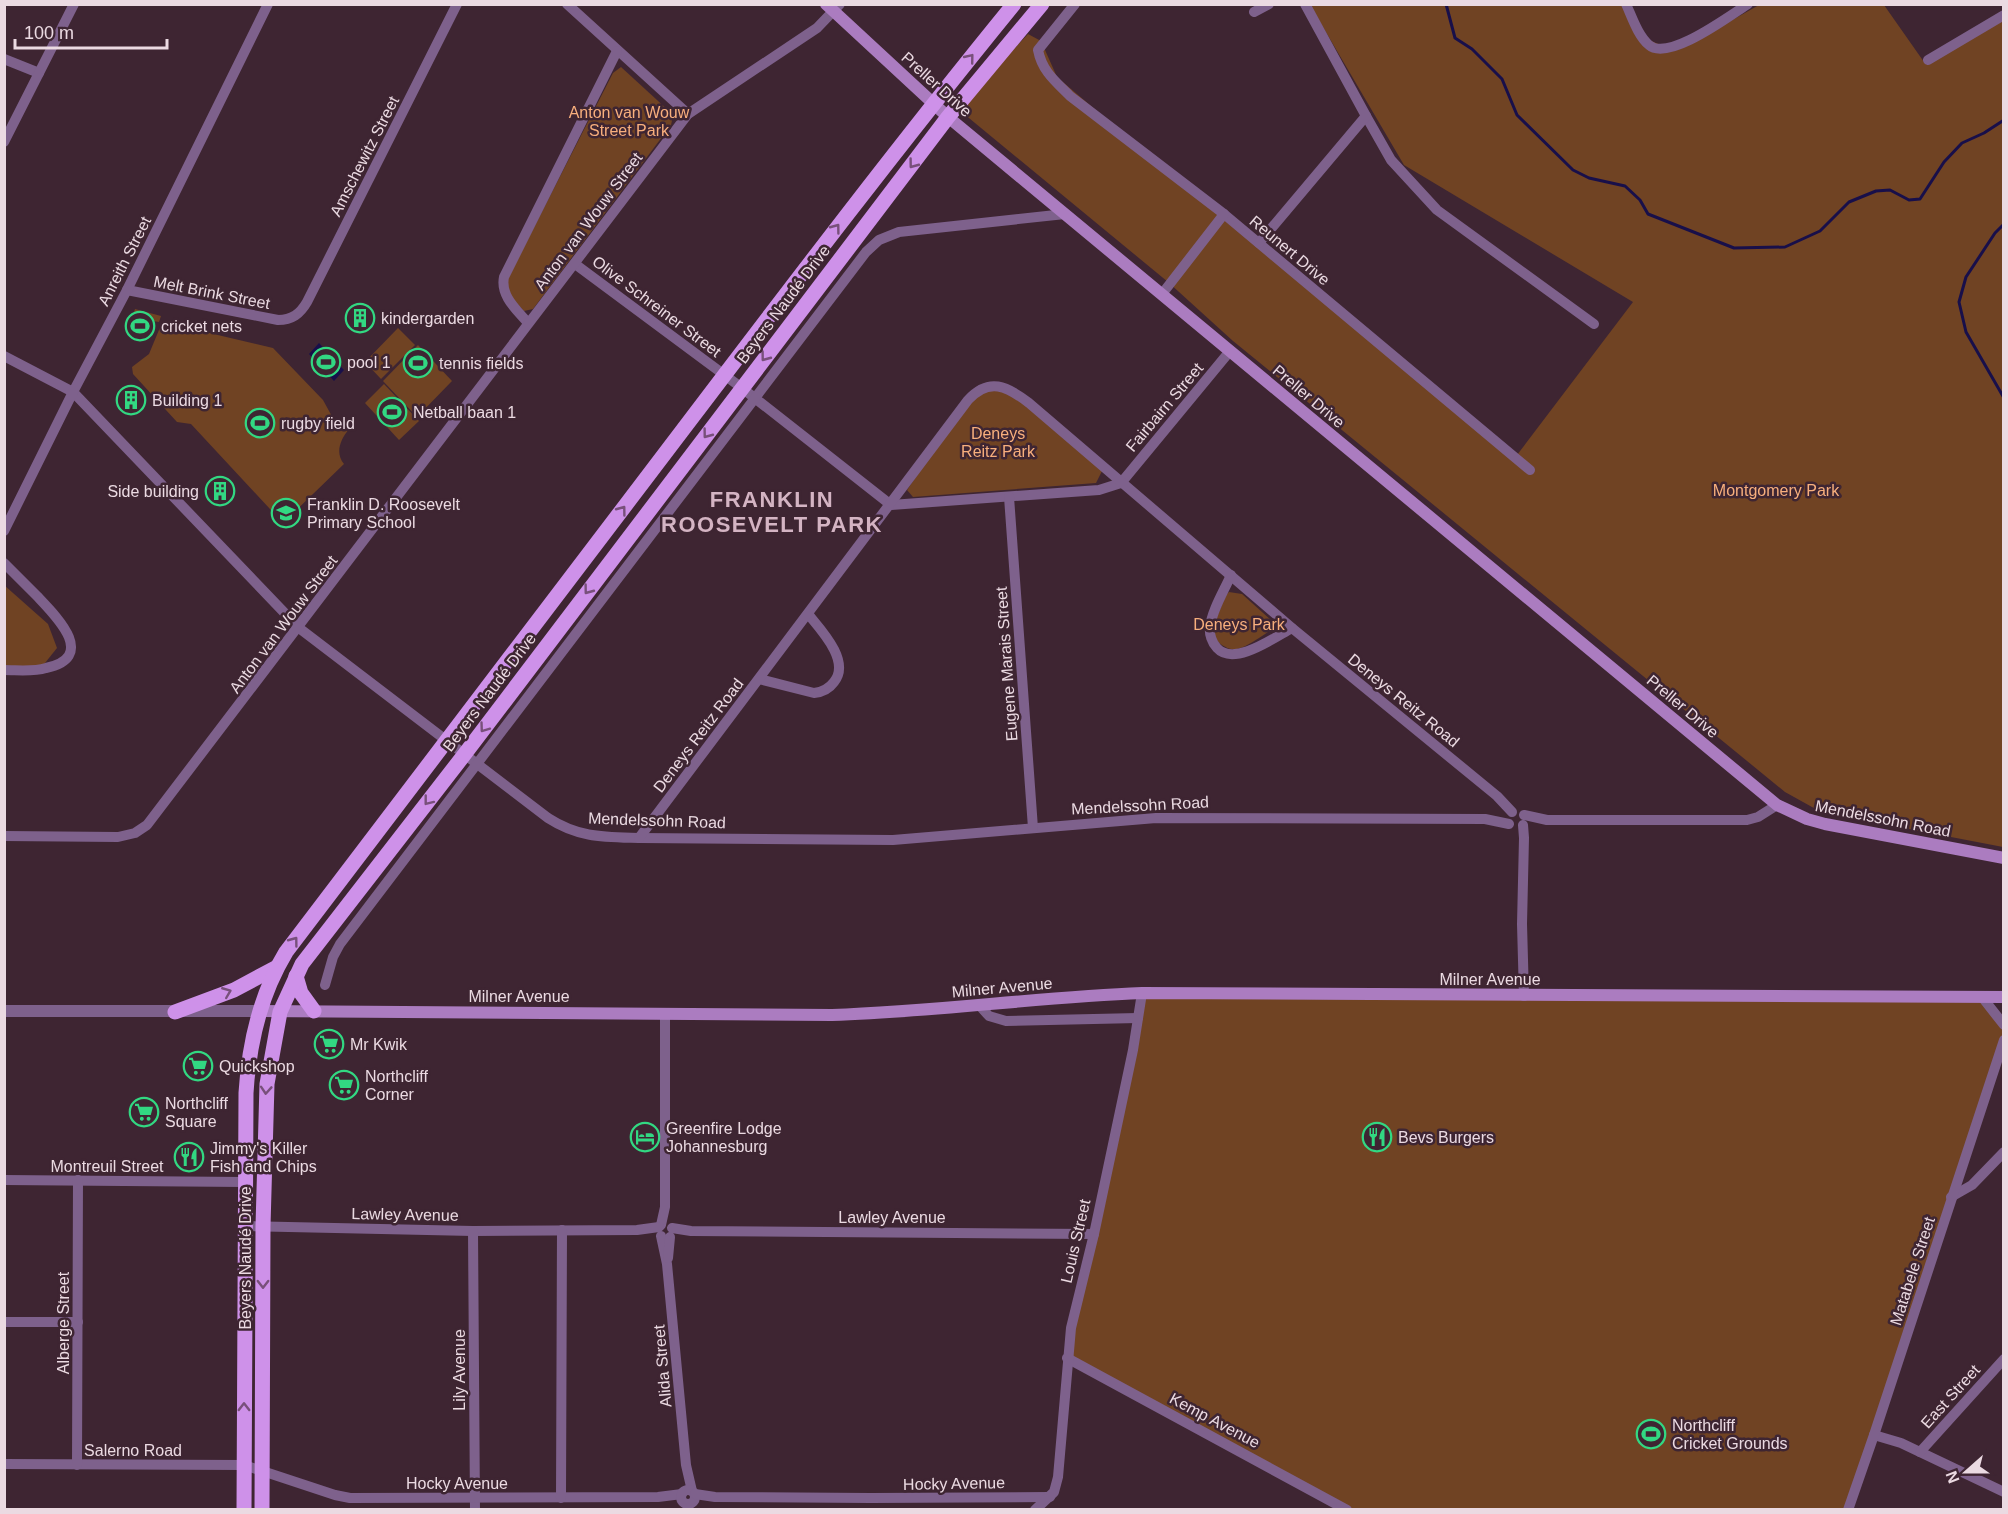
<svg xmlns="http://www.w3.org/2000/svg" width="2008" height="1514" font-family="Arial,sans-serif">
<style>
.green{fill:#704323}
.water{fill:#180f4a}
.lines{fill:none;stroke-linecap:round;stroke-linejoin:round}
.stream{stroke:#180f4a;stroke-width:3}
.minor{stroke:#7e618c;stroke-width:10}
.tertiary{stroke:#7e618c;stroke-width:12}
.secondary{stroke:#ab7cc0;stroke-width:12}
.primary{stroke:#ce91e9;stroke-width:15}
.oneway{stroke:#78507b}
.labels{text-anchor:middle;stroke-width:5;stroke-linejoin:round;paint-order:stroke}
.street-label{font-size:16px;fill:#ebdae2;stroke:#3e2532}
.park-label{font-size:16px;fill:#f8af7d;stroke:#3e2532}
.poi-label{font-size:16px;fill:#ebdae2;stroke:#3e2532;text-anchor:start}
.district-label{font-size:22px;font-weight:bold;letter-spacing:1.5px;fill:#d4b4c3;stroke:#3e2532}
</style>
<rect width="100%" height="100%" fill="#3e2532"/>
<g class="green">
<path d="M1310 5H1625L1639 36 1671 49 1727 23 1759 5H1884L1924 62 2003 16V847L1821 812 1785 792 1233 341 1168 282 958 109 1028 34 1041 41 1057 77 1222 218 1517 455 1633 302 1404 165Z"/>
<path d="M621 67 669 111 673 116 671 125 533 309 524 311 511 297 506 282 613 73Z"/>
<path d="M135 309 161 316 159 322 153 321 148 336 128 330Z"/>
<path d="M171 324 273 348 323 400 334 420 339 424 345 422 349 429C340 440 335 453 344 464L283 523 191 424 177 422 133 374 132 367 149 354 161 325Z"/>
<path d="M398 328 415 345 381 379 365 362Z"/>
<path d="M418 345 452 381 417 417 383 381Z"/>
<path d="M384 384 419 421 399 440 365 403Z"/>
<path d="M1009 389 1102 471 1096 483 913 497 907 490 968 400 976 391Z"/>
<path d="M4 585 48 624 57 648 41 668 5 669Z"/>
<path d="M1229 592 1242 594 1272 621 1275 626C1270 631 1265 634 1259 638 1241 649 1232 656 1215 639L1214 624 1226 595Z"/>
<path d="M1142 993 1982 997 2003 1025V1040L1846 1509H1350L1067 1358Z"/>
</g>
<path class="water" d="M319 343 344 370 334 381 309 354Z"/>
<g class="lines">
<g class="stream">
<path d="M1446 4 1455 38 1472 49 1502 79 1517 115 1573 170 1589 178 1625 186 1640 200 1648 214 1734 248 1785 247 1820 231 1849 202 1876 191 1890 190 1909 200 1920 199 1944 162 1962 143 1984 133 2004 120"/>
<path d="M2004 224 1995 233 1966 277 1959 302 1966 332 2004 398"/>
</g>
<g class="minor">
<path d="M567 4 688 114"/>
<path d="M1075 4 1038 50C1042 71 1055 81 1070 96L1224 214 1530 470"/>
<path d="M1626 4C1632 17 1638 36 1649 45 1668 62 1729 16 1748 4"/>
<path d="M1254 12 1269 4"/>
<path d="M4 59 39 73"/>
<path d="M1928 60 2004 15"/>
<path d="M1366 116 1391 160 1437 210 1594 324"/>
<path d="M4 142 74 4"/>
<path d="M1259 243 1366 116 1305 4"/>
<path d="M575 264 742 388 891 505 1099 490 1121 483 1230 351"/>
<path d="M127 290 278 320C292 320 300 314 307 302L457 4"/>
<path d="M1162 294 1224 214"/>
<path d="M528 323C517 310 500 296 504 277L617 51"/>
<path d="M4 356 73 392 299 628 548 818C579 838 604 837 639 838L893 840 1156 818 1485 819 1509 824"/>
<path d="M1009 497 1033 828"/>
<path d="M4 531 73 392 127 290 268 4"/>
<path d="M4 563C15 574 26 585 37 596 56 616 98 657 46 668 33 672 18 670 4 670"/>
<path d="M1231 575C1224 591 1212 610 1210 627 1209 634 1212 643 1217 648 1234 667 1275 637 1292 628"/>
<path d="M759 679 814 693C823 692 829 689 834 682 851 661 821 630 808 614"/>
<path d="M1524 815 1547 820H1747L1758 817 1777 805"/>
<path d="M1523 825 1524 838 1522 924 1524 996"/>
<path d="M4 836 118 837 135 833 147 825 688 114 817 28 840 4"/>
<path d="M639 838 968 400C989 377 1007 386 1029 403L1292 628 1497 796 1512 812"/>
<path d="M325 985 333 957 340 944 866 252 879 240 899 232 1065 214"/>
<path d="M1982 997 2004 1025"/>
<path d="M979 1005 989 1016 1006 1021 1138 1018"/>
<path d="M4 1180 244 1182"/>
<path d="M1951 1197 1972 1185 2004 1152"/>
<path d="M661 1225 665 1207V1013"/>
<path d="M245 1226 473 1231 637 1230 659 1227"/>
<path d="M672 1228 691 1231 1094 1234"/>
<path d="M473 1231 475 1510"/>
<path d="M661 1236 667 1264 686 1465 692 1491"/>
<path d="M668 1258 670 1237"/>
<path d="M4 1322H78"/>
<path d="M1067 1358 1347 1510"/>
<path d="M1874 1435 1901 1443 2004 1492"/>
<path d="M1920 1452 2004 1359"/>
<path d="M4 1464 244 1465 335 1495 350 1498 658 1497 682 1494"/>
<path d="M77 1465 78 1180"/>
<circle cx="688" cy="1497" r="7"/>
<path d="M695 1494 715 1497 871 1498 1050 1497"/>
<path d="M561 1498 562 1230"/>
<path d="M1035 1510 1054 1492 1058 1477 1071 1328 1094 1234 1133 1050 1142 993"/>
<path d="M1848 1510 1874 1435 2004 1040"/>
</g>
<path class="tertiary" d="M4 1011H259"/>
<g class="secondary">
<path d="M826 4 948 117 1777 805 1807 819 1825 824 2004 858"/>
<path d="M259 1011 832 1015C935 1012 1038 997 1142 993L2004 997"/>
</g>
<g class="primary">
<path d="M296 976 301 993 314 1011"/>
<path d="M175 1012 234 990 277 967"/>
<path d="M244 1510 246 1093C249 1043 260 995 286 952 400 802 514 652 628 502 755 335 881 167 1014 4"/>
<path d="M262 1510 263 1226 267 1084 280 1012 302 964 464 755 948 117 1042 4"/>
</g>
</g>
<defs><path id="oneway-chevron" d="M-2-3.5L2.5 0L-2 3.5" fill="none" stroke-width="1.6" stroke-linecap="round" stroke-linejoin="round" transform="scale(1.5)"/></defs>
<g class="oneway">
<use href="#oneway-chevron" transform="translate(970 58) rotate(-51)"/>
<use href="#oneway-chevron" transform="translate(913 164) rotate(127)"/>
<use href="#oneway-chevron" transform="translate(836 228) rotate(-53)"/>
<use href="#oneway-chevron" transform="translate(765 357) rotate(127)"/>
<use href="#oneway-chevron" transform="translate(707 434) rotate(127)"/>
<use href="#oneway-chevron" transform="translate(622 510) rotate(-53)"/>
<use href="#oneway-chevron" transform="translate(588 590) rotate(127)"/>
<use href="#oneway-chevron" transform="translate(484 728) rotate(126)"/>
<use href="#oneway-chevron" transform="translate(428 801) rotate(128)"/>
<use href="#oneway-chevron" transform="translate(294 941) rotate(-53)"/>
<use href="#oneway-chevron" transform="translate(227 992) rotate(-22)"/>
<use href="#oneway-chevron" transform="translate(266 1090) rotate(94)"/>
<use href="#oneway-chevron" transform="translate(263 1284) rotate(90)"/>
<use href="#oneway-chevron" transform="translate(244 1407) rotate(-90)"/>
</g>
<defs>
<g id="building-ring" transform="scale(1.5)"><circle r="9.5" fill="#3e2532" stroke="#32d882" stroke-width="1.5"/><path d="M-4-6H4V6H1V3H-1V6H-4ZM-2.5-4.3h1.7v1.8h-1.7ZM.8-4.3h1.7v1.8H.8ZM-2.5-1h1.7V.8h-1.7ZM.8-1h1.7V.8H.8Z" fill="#32d882"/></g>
<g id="stadium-ring" transform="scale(1.5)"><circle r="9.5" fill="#3e2532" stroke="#32d882" stroke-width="1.5"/><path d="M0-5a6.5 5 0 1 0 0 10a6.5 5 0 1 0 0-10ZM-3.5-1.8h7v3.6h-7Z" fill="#32d882"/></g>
<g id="school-ring" transform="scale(1.5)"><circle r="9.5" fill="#3e2532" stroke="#32d882" stroke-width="1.5"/><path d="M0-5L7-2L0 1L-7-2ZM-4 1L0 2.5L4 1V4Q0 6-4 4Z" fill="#32d882"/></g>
<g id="supermarket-ring" transform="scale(1.5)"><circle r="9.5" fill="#3e2532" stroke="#32d882" stroke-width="1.5"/><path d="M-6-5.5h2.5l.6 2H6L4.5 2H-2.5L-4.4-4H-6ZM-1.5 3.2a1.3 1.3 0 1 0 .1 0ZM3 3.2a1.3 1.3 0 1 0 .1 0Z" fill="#32d882"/></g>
<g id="hotel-ring" transform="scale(1.5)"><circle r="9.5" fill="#3e2532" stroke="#32d882" stroke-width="1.5"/><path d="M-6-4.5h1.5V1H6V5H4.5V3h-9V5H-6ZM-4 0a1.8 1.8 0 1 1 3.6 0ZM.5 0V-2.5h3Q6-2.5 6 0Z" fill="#32d882"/></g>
<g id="restaurant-ring" transform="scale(1.5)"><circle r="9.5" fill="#3e2532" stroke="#32d882" stroke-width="1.5"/><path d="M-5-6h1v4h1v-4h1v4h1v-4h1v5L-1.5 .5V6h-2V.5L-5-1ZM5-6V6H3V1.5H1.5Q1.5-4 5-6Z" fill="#32d882"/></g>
</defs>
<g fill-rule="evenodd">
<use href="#building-ring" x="360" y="318"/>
<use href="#stadium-ring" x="140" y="326"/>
<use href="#stadium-ring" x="326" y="362"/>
<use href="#stadium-ring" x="418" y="363"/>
<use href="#building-ring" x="131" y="400"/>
<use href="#stadium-ring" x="392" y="412"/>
<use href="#stadium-ring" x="260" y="423"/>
<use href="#building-ring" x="220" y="491"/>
<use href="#school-ring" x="286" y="513"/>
<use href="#supermarket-ring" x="329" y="1044"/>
<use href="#supermarket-ring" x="198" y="1066"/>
<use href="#supermarket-ring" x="344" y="1085"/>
<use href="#supermarket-ring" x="144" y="1112"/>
<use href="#hotel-ring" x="645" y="1137"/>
<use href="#restaurant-ring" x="1377" y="1137"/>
<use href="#restaurant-ring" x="189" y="1157"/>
<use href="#stadium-ring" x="1651" y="1434"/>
</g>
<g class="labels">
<g class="street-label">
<text transform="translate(937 84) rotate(42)" y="6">Preller Drive</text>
<text transform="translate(364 156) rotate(-63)" y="6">Amschewitz Street</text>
<text transform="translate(588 221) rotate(-53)" y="6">Anton van Wouw Street</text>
<text transform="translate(1290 250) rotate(40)" y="6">Reunert Drive</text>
<text transform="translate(124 261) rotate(-63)" y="6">Anreith Street</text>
<text transform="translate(212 292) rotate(11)" y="6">Melt Brink Street</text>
<text transform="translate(783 304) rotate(-53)" y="6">Beyers Naudé Drive</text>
<text transform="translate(657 306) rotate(37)" y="6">Olive Schreiner Street</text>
<text transform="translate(1309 396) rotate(40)" y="6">Preller Drive</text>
<text transform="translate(1164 407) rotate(-50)" y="6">Fairbairn Street</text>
<text transform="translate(283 624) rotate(-53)" y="6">Anton van Wouw Street</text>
<text transform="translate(1006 664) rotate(-94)" y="6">Eugene Marais Street</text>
<text transform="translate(489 692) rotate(-53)" y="6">Beyers Naudé Drive</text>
<text transform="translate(1404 700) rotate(39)" y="6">Deneys Reitz Road</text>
<text transform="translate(1683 706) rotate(40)" y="6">Preller Drive</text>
<text transform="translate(698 735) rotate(-53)" y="6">Deneys Reitz Road</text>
<text transform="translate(1140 805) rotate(-3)" y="6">Mendelssohn Road</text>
<text transform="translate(1883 818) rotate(11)" y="6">Mendelssohn Road</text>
<text transform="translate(657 820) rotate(2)" y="6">Mendelssohn Road</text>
<text x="1490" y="985">Milner Avenue</text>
<text transform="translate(1002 987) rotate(-5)" y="6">Milner Avenue</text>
<text x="519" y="1002">Milner Avenue</text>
<text x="107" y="1172">Montreuil Street</text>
<text transform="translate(405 1214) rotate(1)" y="6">Lawley Avenue</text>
<text x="892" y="1223">Lawley Avenue</text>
<text transform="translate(1075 1241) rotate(-77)" y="6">Louis Street</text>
<text transform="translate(245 1258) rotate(-90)" y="6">Beyers Naudé Drive</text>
<text transform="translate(1912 1271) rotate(-72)" y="6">Matabele Street</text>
<text transform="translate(63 1323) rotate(-90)" y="6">Alberge Street</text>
<text transform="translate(662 1366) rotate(-95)" y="6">Alida Street</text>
<text transform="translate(459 1370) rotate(-90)" y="6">Lily Avenue</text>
<text transform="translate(1950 1396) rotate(-48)" y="6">East Street</text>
<text transform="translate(1215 1420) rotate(28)" y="6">Kemp Avenue</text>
<text x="133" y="1456">Salerno Road</text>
<text x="457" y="1489">Hocky Avenue</text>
<text transform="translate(954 1483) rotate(-1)" y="6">Hocky Avenue</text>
</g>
<g class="park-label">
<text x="629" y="118">Anton van Wouw<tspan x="629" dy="18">Street Park</tspan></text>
<text x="998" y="439">Deneys<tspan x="998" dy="18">Reitz Park</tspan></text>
<text x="1776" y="496">Montgomery Park</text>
<text x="1239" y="630">Deneys Park</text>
</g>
<g class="poi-label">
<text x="381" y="324">kindergarden</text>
<text x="161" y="332">cricket nets</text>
<text x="347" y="368">pool 1</text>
<text x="439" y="369">tennis fields</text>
<text x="152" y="406">Building 1</text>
<text x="413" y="418">Netball baan 1</text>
<text x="281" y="429">rugby field</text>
<text x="199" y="497" text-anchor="end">Side building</text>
<text x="307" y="510">Franklin D. Roosevelt<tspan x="307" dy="18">Primary School</tspan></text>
<text x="350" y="1050">Mr Kwik</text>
<text x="219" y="1072">Quickshop</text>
<text x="365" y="1082">Northcliff<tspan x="365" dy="18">Corner</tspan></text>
<text x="165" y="1109">Northcliff<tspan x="165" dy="18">Square</tspan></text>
<text x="666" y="1134">Greenfire Lodge<tspan x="666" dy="18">Johannesburg</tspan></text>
<text x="1398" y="1143">Bevs Burgers</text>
<text x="210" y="1154">Jimmy's Killer<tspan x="210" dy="18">Fish and Chips</tspan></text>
<text x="1672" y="1431">Northcliff<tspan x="1672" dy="18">Cricket Grounds</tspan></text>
</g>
<g class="district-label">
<text x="772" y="507">FRANKLIN<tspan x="772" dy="25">ROOSEVELT PARK</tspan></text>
</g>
</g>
<rect width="2008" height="1514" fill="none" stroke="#ebdae2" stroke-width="12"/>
<g transform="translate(1966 1472) rotate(249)" stroke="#3e2532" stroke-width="4.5" paint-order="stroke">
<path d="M0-4.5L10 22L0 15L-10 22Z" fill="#ebdae2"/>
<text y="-9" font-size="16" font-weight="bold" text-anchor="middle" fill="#ebdae2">N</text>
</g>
<path d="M15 39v9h152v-9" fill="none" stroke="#ebdae2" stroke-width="3"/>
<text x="24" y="39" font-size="18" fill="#ebdae2" stroke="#3e2532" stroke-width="4.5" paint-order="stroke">100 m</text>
</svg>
